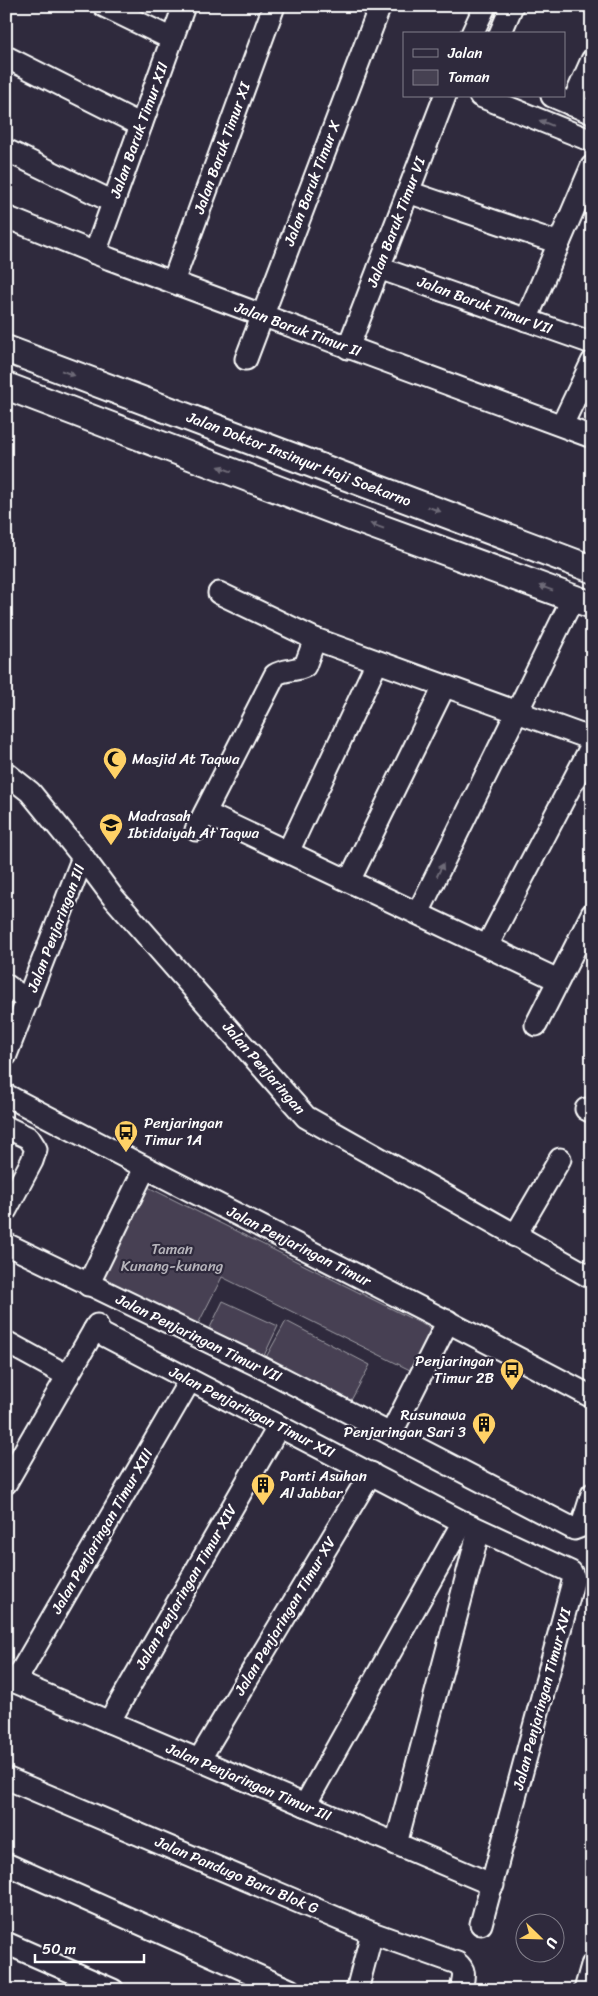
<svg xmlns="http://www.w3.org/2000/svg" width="598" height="1996" font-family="Sriracha,sans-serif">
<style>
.green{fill:#464152;stroke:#a2a0a8}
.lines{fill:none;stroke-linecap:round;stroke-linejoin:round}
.minor-casing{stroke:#fff;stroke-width:25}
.major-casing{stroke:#fff;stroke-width:30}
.minor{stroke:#2f2a3d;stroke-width:21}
.major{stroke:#2f2a3d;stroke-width:26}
.oneway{fill:#6d6a77}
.labels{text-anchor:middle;stroke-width:4.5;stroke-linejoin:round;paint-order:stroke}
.street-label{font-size:15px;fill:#fff;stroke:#2f2a3d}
.poi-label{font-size:15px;fill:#fff;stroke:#2f2a3d;text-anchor:start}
.park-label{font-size:15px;fill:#b5b3ba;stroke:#2f2a3d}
</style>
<rect width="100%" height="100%" fill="#2f2a3d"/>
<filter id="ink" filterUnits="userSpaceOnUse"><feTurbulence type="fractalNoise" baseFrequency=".02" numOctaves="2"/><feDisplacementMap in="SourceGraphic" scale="10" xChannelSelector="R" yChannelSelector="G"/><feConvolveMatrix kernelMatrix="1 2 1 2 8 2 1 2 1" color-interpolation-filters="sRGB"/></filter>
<g filter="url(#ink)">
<g class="green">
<path d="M148 1187 434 1330 410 1370 222 1277 196 1328 135 1296 103 1277Z"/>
<path d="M223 1301 278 1326 262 1360 207 1334Z"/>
<path d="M286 1321 370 1365 348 1406 264 1361Z"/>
</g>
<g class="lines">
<g class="minor-casing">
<g id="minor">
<path d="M104 6 172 39"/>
<path d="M472 34 485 6"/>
<path d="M500 34 512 6"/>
<path d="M6 57 141 125"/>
<path d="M480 96 592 141"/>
<path d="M552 96 592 113"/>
<path d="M572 105 592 60"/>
<path d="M6 150 113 202"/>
<path d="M408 192 559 243"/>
<path d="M6 217 110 259 592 437"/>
<path d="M95 253 184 6"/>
<path d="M379 268 592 343"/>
<path d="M173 282 274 6"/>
<path d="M526 320 592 166"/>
<path d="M348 348 445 96"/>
<path d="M246 359 380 6"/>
<path d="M562 425 592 362"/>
<path d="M219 593 315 639 592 739"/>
<path d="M6 773 30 792 83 857 112 896 306 1117 592 1278"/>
<path d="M205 813 558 980"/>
<path d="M196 830 275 675C284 669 296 671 305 666L315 639"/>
<path d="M288 852 377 662"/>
<path d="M349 881 444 687"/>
<path d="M418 913 573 598"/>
<path d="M487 946 592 745"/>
<path d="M6 985 28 1001"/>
<path d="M536 1025 592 914"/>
<path d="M6 1055 83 857"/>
<path d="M6 1095C201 1198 398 1294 592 1397"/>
<path d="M586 1109 592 1112"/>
<path d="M6 1127 29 1138 36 1149 32 1161 6 1210"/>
<path d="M515 1236 560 1159"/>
<path d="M6 1244 257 1365 574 1529 582 1526 592 1494"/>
<path d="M88 1285 145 1168"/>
<path d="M94 1330 463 1522 571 1572 574 1578 481 1924"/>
<path d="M6 1342 68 1376"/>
<path d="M391 1434 448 1321"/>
<path d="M6 1483 97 1325"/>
<path d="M6 1678 493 1885"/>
<path d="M15 1682 190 1380"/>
<path d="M109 1722 279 1426"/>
<path d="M199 1760 371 1473"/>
<path d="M6 1778 372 1933 457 1963C467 1971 463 1978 461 1990"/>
<path d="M305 1805 463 1522"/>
<path d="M396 1844 479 1530"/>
<path d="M6 1864 290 1990"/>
<path d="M6 1943 113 1990"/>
<path d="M357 1990 372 1933"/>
<path d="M585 1990 592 1965"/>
</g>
</g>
<g class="major-casing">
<g id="major">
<path d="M6 349 592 569"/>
<path d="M6 386 356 519 592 605"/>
</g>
</g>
<use href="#minor" class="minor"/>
<use href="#major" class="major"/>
</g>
<defs><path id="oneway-solid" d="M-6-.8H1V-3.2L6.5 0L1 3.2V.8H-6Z" transform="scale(1.25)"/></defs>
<g class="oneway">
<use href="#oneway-solid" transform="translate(546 123) rotate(-158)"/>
<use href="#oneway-solid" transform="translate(68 373) rotate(21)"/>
<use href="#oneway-solid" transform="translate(225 469) rotate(-159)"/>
<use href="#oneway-solid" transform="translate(434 509) rotate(21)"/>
<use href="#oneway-solid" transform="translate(377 526) rotate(-160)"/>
<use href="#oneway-solid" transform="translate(546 588) rotate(-160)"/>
<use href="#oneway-solid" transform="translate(440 870) rotate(-64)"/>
</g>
</g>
<defs>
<g id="mosque-pin" transform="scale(1.25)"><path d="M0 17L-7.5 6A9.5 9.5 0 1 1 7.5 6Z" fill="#ffd166" stroke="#2f2a3d"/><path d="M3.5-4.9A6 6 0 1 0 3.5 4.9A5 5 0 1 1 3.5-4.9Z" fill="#111"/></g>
<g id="school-pin" transform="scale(1.25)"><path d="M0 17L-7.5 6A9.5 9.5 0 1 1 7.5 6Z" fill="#ffd166" stroke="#2f2a3d"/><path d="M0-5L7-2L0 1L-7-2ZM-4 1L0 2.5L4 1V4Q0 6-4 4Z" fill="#111"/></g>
<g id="bus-pin" transform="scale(1.25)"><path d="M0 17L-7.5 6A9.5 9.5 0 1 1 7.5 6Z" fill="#ffd166" stroke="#2f2a3d"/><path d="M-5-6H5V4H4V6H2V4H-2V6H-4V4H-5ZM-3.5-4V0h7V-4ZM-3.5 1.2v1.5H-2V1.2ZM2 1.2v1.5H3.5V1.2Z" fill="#111"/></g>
<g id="building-pin" transform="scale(1.25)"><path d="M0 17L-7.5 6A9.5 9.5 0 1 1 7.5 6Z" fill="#ffd166" stroke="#2f2a3d"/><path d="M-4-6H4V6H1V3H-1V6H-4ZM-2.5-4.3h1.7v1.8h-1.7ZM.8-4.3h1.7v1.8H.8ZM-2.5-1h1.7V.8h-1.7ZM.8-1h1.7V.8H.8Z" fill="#111"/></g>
</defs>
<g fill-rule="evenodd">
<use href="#mosque-pin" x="115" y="759"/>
<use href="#school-pin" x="111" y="825"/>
<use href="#bus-pin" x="126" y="1132"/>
<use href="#bus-pin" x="512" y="1370"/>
<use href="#building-pin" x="484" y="1424"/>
<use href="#building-pin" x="263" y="1485"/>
</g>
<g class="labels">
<g class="street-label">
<text transform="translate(139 130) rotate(-70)" y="5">Jalan Baruk Timur XII</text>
<text transform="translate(222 148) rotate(-70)" y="5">Jalan Baruk Timur XI</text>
<text transform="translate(312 183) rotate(-69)" y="5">Jalan Baruk Timur X</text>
<text transform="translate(396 222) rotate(-69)" y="5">Jalan Baruk Timur VI</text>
<text transform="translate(485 305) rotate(20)" y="5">Jalan Baruk Timur VII</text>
<text transform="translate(298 329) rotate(20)" y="5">Jalan Baruk Timur II</text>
<text transform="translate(299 459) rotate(21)" y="5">Jalan Doktor Insinyur Haji Soekarno</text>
<text transform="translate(56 928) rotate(-69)" y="5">Jalan Penjaringan III</text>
<text transform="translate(264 1068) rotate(49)" y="5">Jalan Penjaringan</text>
<text transform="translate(299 1246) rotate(27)" y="5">Jalan Penjaringan Timur</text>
<text transform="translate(199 1338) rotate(26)" y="5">Jalan Penjaringan Timur VII</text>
<text transform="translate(252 1412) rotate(27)" y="5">Jalan Penjaringan Timur XII</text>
<text transform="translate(102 1531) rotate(-60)" y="5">Jalan Penjaringan Timur XIII</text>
<text transform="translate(186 1587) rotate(-60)" y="5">Jalan Penjaringan Timur XIV</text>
<text transform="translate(285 1616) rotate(-59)" y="5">Jalan Penjaringan Timur XV</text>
<text transform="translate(542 1699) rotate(-75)" y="5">Jalan Penjaringan Timur XVI</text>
<text transform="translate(249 1782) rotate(23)" y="5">Jalan Penjaringan Timur III</text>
<text transform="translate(237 1875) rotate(23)" y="5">Jalan Pandugo Baru Blok G</text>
</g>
<g class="poi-label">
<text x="132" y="764">Masjid At Taqwa</text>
<text x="128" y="821">Madrasah<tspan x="128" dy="17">Ibtidaiyah At Taqwa</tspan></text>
<text x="144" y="1128">Penjaringan<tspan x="144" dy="17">Timur 1A</tspan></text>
<text x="494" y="1366" text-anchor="end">Penjaringan<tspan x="494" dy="17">Timur 2B</tspan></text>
<text x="466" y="1420" text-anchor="end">Rusunawa<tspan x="466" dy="17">Penjaringan Sari 3</tspan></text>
<text x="280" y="1481">Panti Asuhan<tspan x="280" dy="17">Al Jabbar</tspan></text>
</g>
<g class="park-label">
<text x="172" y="1254">Taman<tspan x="172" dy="17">Kunang-kunang</tspan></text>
</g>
</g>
<rect width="598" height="1996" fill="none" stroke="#2f2a3d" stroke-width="25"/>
<rect x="12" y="12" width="573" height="1971" fill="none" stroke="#fff" stroke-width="2" filter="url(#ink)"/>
<rect x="403" y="32" width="162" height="65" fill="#2f2a3d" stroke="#827f8b"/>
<rect x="413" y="49" width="25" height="8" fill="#2f2a3d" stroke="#827f8b"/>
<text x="448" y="58" font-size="15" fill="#ffffff">Jalan</text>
<rect x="413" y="70" width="25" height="15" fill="#464152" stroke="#827f8b"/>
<text x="448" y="82" font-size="15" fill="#ffffff">Taman</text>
<g transform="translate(540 1938) rotate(113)"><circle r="24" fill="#2f2a3d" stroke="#827f8b"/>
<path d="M0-4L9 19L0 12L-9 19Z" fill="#ffd166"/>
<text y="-8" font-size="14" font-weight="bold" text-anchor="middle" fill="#ffffff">U</text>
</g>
<path d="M35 1954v8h109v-8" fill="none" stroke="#ffffff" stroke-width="2.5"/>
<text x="42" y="1954" font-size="15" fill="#ffffff" stroke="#2f2a3d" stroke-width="4" paint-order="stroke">50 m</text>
</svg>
